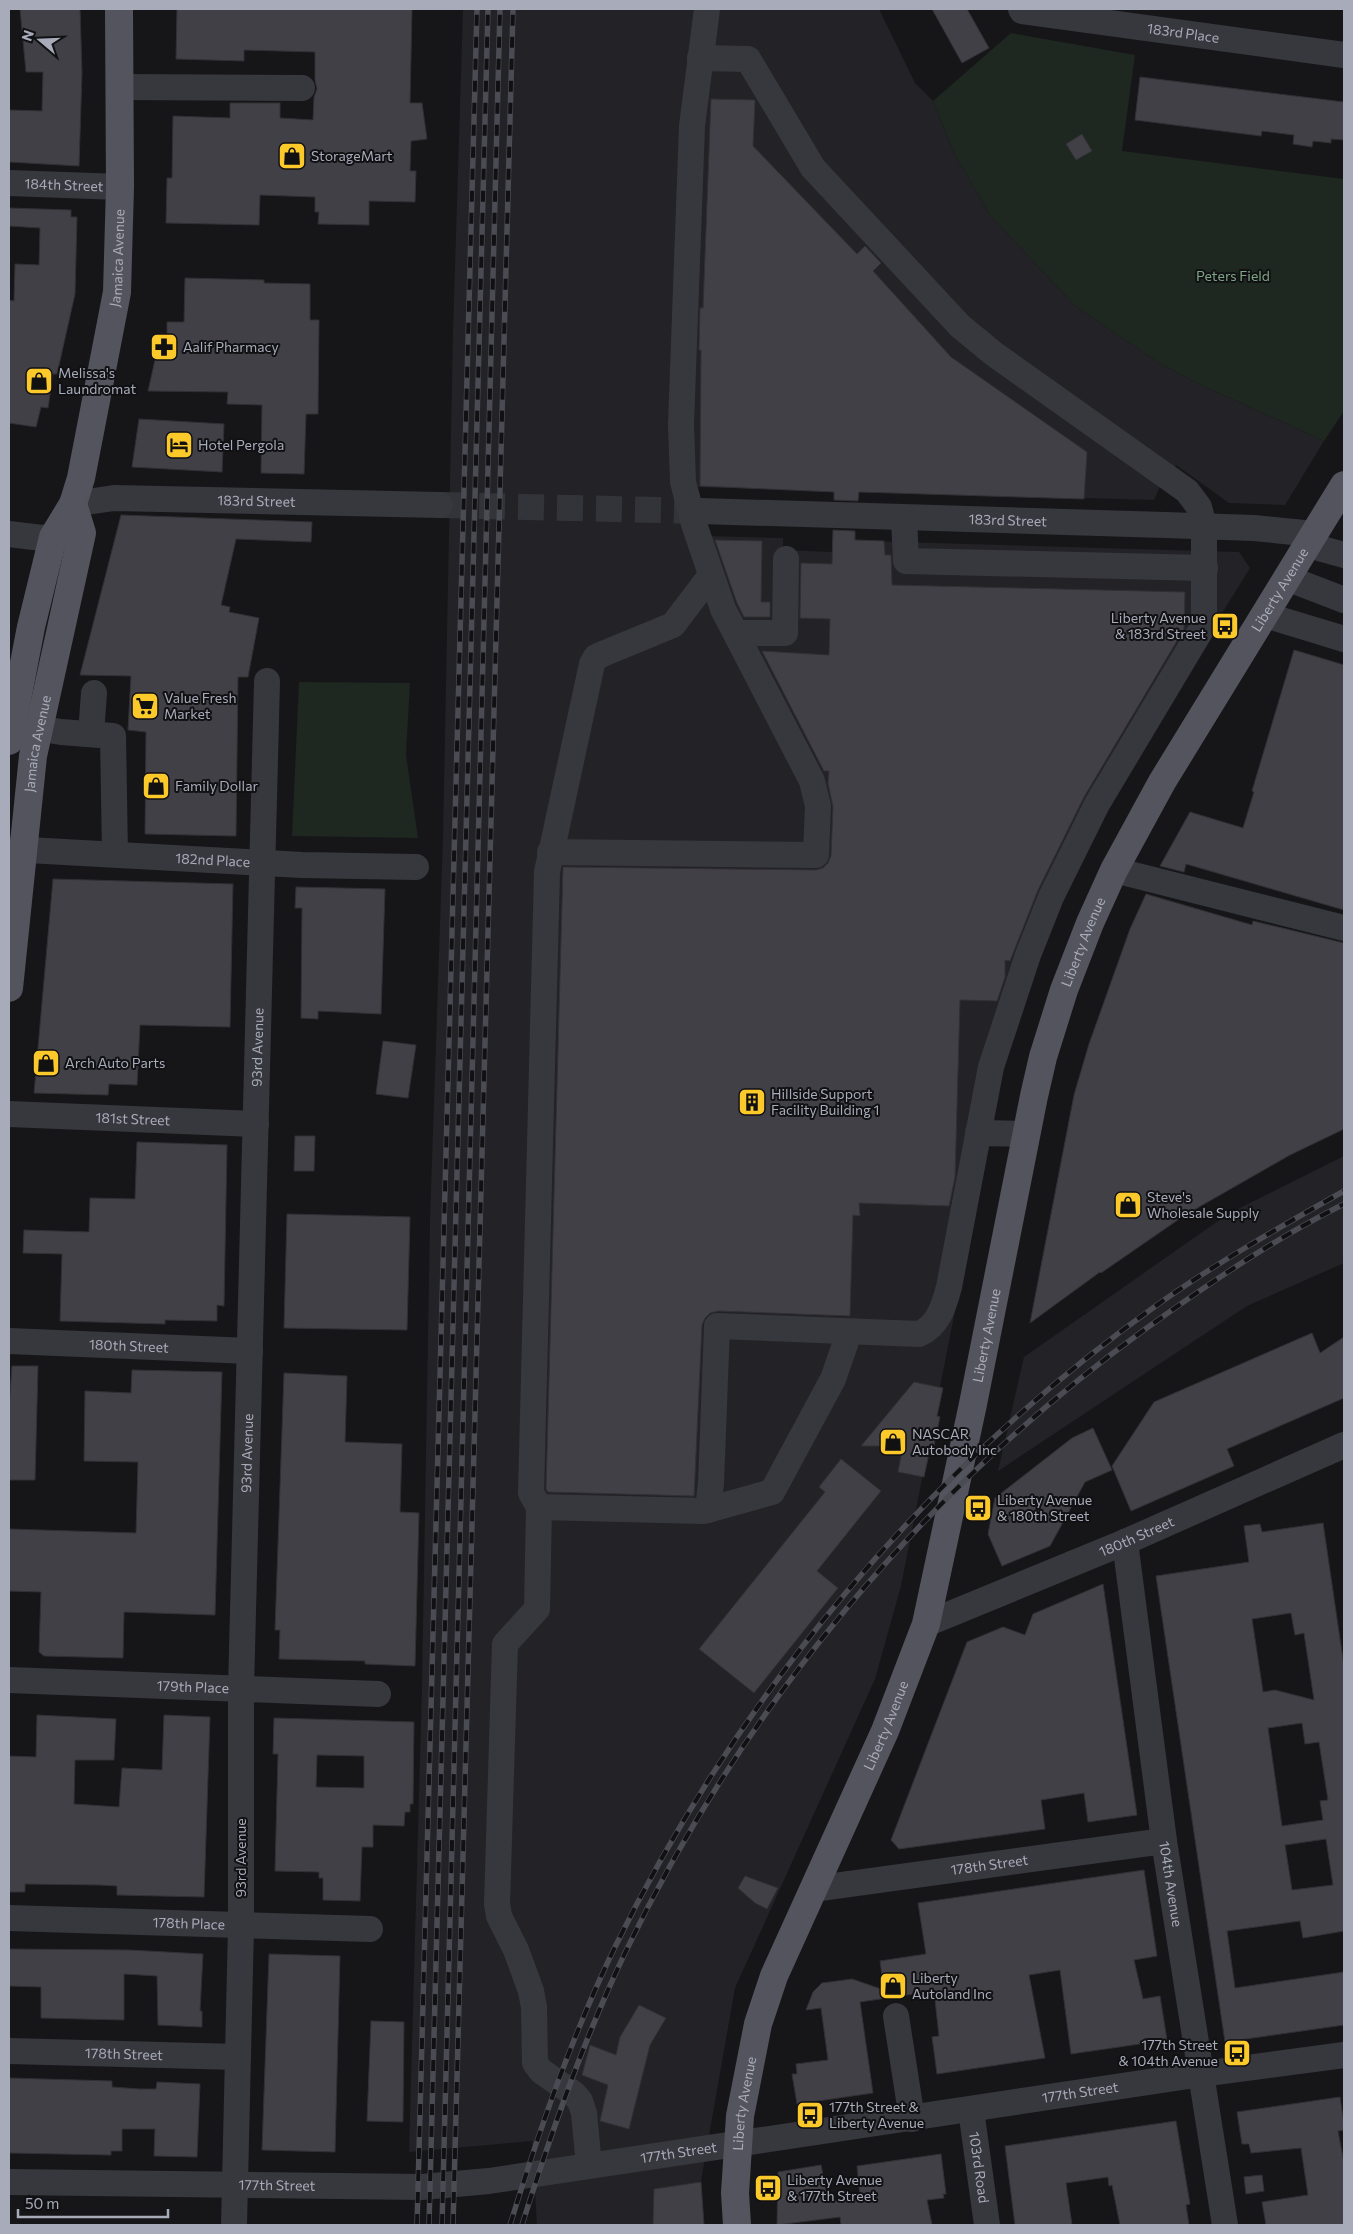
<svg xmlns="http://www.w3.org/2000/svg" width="1353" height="2234" font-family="Commissioner,sans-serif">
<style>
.built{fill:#232226}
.green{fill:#1e2720}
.building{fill:#414046;stroke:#313035;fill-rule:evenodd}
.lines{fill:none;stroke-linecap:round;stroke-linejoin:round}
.minor-tunnel{stroke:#333439;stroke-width:26;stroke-dasharray:26 13;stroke-linecap:butt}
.minor{stroke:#37383e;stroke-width:26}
.major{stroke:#53545d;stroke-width:28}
.rail-casing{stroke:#4a4b53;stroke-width:5.5}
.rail{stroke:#111114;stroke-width:4;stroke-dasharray:11;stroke-linecap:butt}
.labels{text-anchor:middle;stroke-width:4;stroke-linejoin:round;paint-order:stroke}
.street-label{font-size:14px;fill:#a8abb9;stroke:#111114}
.poi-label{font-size:14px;fill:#a8abb9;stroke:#111114;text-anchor:start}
.park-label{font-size:14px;fill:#7ea584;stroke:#111114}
</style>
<rect width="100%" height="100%" fill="#161619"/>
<g class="built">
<path d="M463 9H879L915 83 933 101 954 153 990 215 1075 306 1159 363 1197 383 1324 441 1285 505 1229 503 1176 465 1161 484 1154 500 693 487 707 536 783 538V550L832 552 833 540 1239 552 1250 568 1125 770 1069 876 1005 1056 901 1586 875 1679 735 1988 701 2181 704 2225H537L532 2141 409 2152 422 1687 430 1220 443 836 453 332Z"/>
<path d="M1344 1156V1263L1247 1306 998 1471 1024 1357 1228 1214Z"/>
</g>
<g class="green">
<path d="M1011 33 1135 55 1122 151 1344 179V411L1324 441 1197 383 1159 363 1075 306 990 215 954 153 933 101Z"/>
<path d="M299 682 410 683 406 755 418 838 292 836Z"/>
</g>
<g class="building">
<path d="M20 9H80L82 73 79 166 9 162V110L42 111 43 72H26Z"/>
<path d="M177 9H412L410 103H422L427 139 411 141 410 171H416L415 202 369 201V225L318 224 319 212H315V197L260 195 259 225 166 223 167 178H172L173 116 230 118V103H280V118L313 120 314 97 317 89 315 80V52L244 50V61L176 59Z"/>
<path d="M932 9H967L989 48 962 63Z"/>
<path d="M1140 77 1344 102V140L1331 139V143L1313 141 1312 147 1293 144 1294 135 1262 131 1261 136 1135 120Z"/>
<path d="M711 99 755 100 753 146 857 254 865 246 881 263 873 271 951 357 1087 452 1084 499 859 492 858 501 834 500V492L700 486 701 350H699L700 308H703Z"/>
<path d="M1082 134 1092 151 1076 160 1066 144Z"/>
<path d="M9 208 71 210V217H77L75 294 57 374H53L48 408 41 407 36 427 9 423V300L14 301 15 264 39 265 40 228 9 226Z"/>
<path d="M185 278 264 280V283L310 284V320H319L318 414H306L304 474 261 473 262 405 227 404 228 392 148 391 161 333 167 334V322H184Z"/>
<path d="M139 419 224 424 222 472 132 467Z"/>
<path d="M121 515 312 522 311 542 236 539 221 605 230 607 229 612 259 618 248 677H238L236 836 145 834 146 732 128 730 131 676 80 675Z"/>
<path d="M833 530 855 531V540L884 541 885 555H891L892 585 1185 592 1184 629 1084 797 1038 890 1010 961 1005 960V977L997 1001 960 1000 955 1177 949 1206 859 1203 860 1216 853 1215 850 1316 718 1311 710 1313 705 1318 702 1325 694 1496 548 1492 546 1489 563 867 816 870 823 868 828 863 831 856 833 807 828 783 829 771H824L762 651 829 655 830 619 800 618 801 563 832 564Z"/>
<path d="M715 540 762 541 761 602H770V617H744L737 603Z"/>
<path d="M1294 650 1344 665V910L1186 864 1184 872 1160 866 1190 812 1243 828 1254 792 1252 791Z"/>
<path d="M53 879 233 884 230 1027 140 1025 137 1085 109 1084 108 1095 34 1093Z"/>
<path d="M296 887 385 889 381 1014 318 1011V1019L301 1018 302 908H295Z"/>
<path d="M1146 894 1252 925 1253 921 1344 943V1129L1290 1155 1185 1215 1101 1273 1100 1272 1030 1323 1074 1095 1089 1044 1130 929Z"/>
<path d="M383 1041 416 1045 408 1098 376 1094Z"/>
<path d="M295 1136H315L314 1171H294Z"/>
<path d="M137 1142 227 1145 224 1306 217 1305V1321L165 1320V1324L60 1321 62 1254 23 1253 24 1230 89 1232 90 1198 135 1199Z"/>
<path d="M287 1214 410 1217 407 1330 284 1328Z"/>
<path d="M1312 1333 1320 1353 1344 1337V1398L1227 1449 1234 1466 1131 1511 1112 1466 1154 1402Z"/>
<path d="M12 1366H38L35 1480H9V1407Z"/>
<path d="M132 1370 222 1372 215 1615 124 1612 123 1658 44 1656 39 1652 41 1592 9 1591V1529L136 1533 138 1462 84 1461 85 1391 131 1393Z"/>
<path d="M284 1373 347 1376 345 1442 402 1444 400 1512 419 1513 415 1666 365 1664V1661L279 1659 280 1630H275Z"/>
<path d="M914 1382 943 1388 937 1416 940 1417 933 1450 930 1449 924 1477 898 1472 903 1446H861Z"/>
<path d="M1093 1428 1112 1470 1085 1482 1050 1546 1002 1566 988 1534 995 1498 1072 1438Z"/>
<path d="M841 1459 881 1491 817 1571 838 1588 754 1693 699 1649 825 1492 819 1487Z"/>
<path d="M1323 1523 1344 1666V1931L1303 1938 1300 1921 1227 1931 1235 1988 1344 1972V2025L1225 2042 1156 1576 1249 1562 1244 1526 1260 1524 1262 1532ZM1291 1613 1295 1635 1304 1633 1314 1700 1275 1690 1263 1692 1252 1619ZM1302 1723 1305 1744 1319 1742 1328 1800 1320 1801 1323 1820 1282 1826 1268 1728ZM1326 1839 1333 1885 1292 1890 1285 1845Z"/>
<path d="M1103 1584 1137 1815 1088 1822 1084 1793 1041 1800 1045 1829 899 1849 891 1840 967 1642 1003 1627 1025 1635 1033 1614Z"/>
<path d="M37 1715 116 1719 114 1760H75L74 1804 119 1807 122 1768 162 1770 164 1715 210 1717 204 1897 117 1895V1886L100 1885 25 1884V1892H9V1756L36 1757Z"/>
<path d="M274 1718 414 1722 413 1804H410V1812H405L404 1826 373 1825V1847H362L360 1901 323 1900V1878H319V1872L275 1871 278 1754H273ZM317 1755 364 1756V1788L316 1787Z"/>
<path d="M1144 1870 1157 1956 1134 1960 1143 1999 1160 1996 1167 2040 1071 2054 1060 1970 1029 1975 1045 2058 937 2074 932 2037 939 2036 934 1991 860 2002 873 2093 797 2104 792 2074H797L796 2064 828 2060 821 2008 806 2010 813 1992 822 1983 852 1979 884 1990 880 1961 926 1954 918 1903Z"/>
<path d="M745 1876 778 1888 767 1909 755 1903 738 1888Z"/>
<path d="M9 1949 129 1950 203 1954 200 2011H202V2027L158 2025 157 1976 124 1974V2020L41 2018V1987L9 1986Z"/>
<path d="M269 1954 340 1956 335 2152 262 2150Z"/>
<path d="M639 2005 666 2018 650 2045 629 2129 600 2121 608 2085 582 2075 590 2045 616 2055 620 2037Z"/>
<path d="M371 2021 404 2022 403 2122 367 2121Z"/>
<path d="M9 2078 112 2081V2087L139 2089H156L157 2082 200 2084 197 2157 154 2156 155 2129H122V2151H111V2155L9 2153Z"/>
<path d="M1340 2097 1344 2124V2130L1338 2131 1344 2163V2225H1266L1262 2202 1308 2195 1301 2148 1251 2153 1249 2144H1242L1237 2112Z"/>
<path d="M1176 2121 1190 2204 1186 2205 1189 2225H1120L1112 2185 1109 2186 1108 2177 1066 2183 1072 2225H1015L1005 2146Z"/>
<path d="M941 2154 946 2194H943L944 2198 927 2200 932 2225H841L840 2217 777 2225 778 2172 821 2165 829 2202 860 2197 857 2166Z"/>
<path d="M1262 2175 1264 2191 1246 2194 1244 2177Z"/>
<path d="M701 2182 704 2225H653L654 2189Z"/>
</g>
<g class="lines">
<path class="minor-tunnel" d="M440 505 700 511"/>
<g class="minor">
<path id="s1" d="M1021 9 1022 11 1344 55"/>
<path d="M700 58 748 59 813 168 960 326 994 354 1187 491 1199 507 1204 526V625L1097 804 1051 897 1028 955 991 1067 949 1287C944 1306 938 1326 919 1334L717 1326 711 1483 708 1510"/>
<path d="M121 87 302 88"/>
<path id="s2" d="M9 183 120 187"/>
<path id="s3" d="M73 504 114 498 440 505"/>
<path id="s4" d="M700 511 1165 525 1254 528 1314 534"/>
<path d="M904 518 906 561 1205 568"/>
<path d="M9 534 42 538 75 534"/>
<path d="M1308 545 1344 555"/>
<path d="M1287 578 1344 600"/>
<path d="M1265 615 1344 639"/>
<path d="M736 633H785L786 559"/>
<path d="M17 725 61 732 113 736 115 854"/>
<path d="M91 734 94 693"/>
<path id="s5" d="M9 849 302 865 416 867"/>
<path d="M550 852 816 855 818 806 812 781 723 609 694 524 683 482 681 424 692 126 707 9"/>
<path d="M1114 870 1344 928"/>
<path id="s6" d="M9 1114 256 1124"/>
<path d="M978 1133 1026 1134"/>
<path id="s7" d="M9 1341 250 1351"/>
<path d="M539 1507 704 1511 772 1492 833 1379 849 1333"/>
<path id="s8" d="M1125 1542 1164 1841 1225 2225"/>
<path id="s9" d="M926 1624 1125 1542 1344 1445"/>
<path id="s10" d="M9 1680 378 1694"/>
<path id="s11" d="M813 1889 1164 1841"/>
<path id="s12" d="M9 1918 370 1929"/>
<path d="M896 2016 912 2119"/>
<path id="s13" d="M9 2051 238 2057"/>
<path id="s14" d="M971 2110 987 2225"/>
<path d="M589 2166 584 2113 580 2101 574 2094 541 2071 535 2063 534 2007 531 1991 516 1950 499 1916 497 1904 505 1644 537 1609 539 1507 531 1493 547 872 592 664 596 657 605 653 673 625 711 575"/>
<path id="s15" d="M9 2182 422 2187 489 2181 1202 2074 1344 2055"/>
<path id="s16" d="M234 2225 241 1927V1689L267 681"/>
</g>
<g class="major">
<path id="s17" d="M9 741 31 627 53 537 73 504 81 478 117 292 120 187 119 9"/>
<path id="s18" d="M9 988 33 756 82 533 73 504"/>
<path id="s19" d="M737 2225 735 2193 740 2116 758 2024 774 1976 885 1731 926 1624 973 1404 1034 1096 1043 1057 1064 990 1090 923 1114 870 1162 782 1344 485"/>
</g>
<g class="rail-casing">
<g id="rail">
<path d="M417 2225 477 9"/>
<path d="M429 2225 488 9"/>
<path d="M442 2225 500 9"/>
<path d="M453 2225 513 9"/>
<path d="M510 2225C539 2131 571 2038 614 1949 739 1694 925 1470 1157 1305 1216 1263 1280 1227 1344 1191"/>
<path d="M522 2225C551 2133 583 2041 625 1953 743 1707 923 1490 1144 1330 1208 1284 1274 1239 1344 1204"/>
</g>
</g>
<use href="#rail" class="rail"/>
</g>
<defs>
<g id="shop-square" transform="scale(1.4375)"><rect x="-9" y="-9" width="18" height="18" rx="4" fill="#fcc92b" stroke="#111114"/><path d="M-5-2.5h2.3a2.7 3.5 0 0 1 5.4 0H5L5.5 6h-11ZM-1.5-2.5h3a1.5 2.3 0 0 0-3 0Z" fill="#111"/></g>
<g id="pharmacy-square" transform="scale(1.4375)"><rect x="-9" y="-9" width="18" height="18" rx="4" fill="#fcc92b" stroke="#111114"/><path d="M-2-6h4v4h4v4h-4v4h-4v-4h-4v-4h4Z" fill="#111"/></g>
<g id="hotel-square" transform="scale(1.4375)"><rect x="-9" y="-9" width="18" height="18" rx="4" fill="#fcc92b" stroke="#111114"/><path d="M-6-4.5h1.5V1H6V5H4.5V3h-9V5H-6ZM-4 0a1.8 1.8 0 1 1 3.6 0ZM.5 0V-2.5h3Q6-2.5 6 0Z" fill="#111"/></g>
<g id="bus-square" transform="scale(1.4375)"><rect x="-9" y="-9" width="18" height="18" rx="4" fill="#fcc92b" stroke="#111114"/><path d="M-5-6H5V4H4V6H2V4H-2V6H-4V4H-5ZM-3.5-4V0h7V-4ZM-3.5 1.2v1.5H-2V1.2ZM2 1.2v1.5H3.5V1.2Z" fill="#111"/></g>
<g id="supermarket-square" transform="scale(1.4375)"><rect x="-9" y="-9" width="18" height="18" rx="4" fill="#fcc92b" stroke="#111114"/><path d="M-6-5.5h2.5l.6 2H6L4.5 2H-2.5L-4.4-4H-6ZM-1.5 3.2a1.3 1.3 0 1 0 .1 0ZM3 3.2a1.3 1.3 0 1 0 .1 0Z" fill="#111"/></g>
<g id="building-square" transform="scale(1.4375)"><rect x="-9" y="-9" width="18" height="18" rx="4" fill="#fcc92b" stroke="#111114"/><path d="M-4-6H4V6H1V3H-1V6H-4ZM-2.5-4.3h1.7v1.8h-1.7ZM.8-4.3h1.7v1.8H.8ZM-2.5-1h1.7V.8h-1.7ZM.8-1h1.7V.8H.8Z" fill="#111"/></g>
</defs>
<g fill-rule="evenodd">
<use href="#shop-square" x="292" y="156"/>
<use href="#pharmacy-square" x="164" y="347"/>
<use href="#shop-square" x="39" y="381"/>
<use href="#hotel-square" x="179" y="445"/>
<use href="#bus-square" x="1225" y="626"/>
<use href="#supermarket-square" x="145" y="706"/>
<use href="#shop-square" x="156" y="786"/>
<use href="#shop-square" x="46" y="1063"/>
<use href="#building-square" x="752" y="1102"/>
<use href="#shop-square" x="1128" y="1205"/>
<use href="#shop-square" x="893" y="1442"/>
<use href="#bus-square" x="978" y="1508"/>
<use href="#shop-square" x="893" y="1986"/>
<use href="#bus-square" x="1237" y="2053"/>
<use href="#bus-square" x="810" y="2115"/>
<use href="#bus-square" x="768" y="2188"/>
</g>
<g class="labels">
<g class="street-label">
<text dy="5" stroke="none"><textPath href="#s1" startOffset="165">183rd Place</textPath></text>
<text dy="5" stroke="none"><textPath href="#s2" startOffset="55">184th Street</textPath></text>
<text dy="5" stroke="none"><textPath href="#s17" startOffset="498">Jamaica Avenue</textPath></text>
<text dy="5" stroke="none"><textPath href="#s3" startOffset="184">183rd Street</textPath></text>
<text dy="5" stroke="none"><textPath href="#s4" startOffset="308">183rd Street</textPath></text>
<text dy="5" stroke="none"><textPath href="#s19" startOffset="1742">Liberty Avenue</textPath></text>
<text dy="5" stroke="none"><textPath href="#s18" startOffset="246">Jamaica Avenue</textPath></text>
<text dy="5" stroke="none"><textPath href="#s5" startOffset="204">182nd Place</textPath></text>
<text dy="5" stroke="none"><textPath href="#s19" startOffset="1338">Liberty Avenue</textPath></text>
<text dy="5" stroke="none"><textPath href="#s16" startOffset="1178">93rd Avenue</textPath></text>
<text dy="5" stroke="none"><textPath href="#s6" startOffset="124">181st Street</textPath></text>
<text dy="5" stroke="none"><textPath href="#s19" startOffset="932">Liberty Avenue</textPath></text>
<text dy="5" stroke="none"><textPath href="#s7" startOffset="120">180th Street</textPath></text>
<text dy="5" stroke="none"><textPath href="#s16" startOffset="772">93rd Avenue</textPath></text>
<text dy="5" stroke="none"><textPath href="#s9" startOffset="228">180th Street</textPath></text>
<text dy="5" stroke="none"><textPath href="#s10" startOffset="184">179th Place</textPath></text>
<text dy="5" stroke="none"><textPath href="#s19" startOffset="528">Liberty Avenue</textPath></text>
<text transform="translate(241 1858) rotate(-90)" y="5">93rd Avenue</text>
<text dy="5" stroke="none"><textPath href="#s11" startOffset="178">178th Street</textPath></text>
<text dy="5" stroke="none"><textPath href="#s8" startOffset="345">104th Avenue</textPath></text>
<text dy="5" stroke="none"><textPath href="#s12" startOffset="180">178th Place</textPath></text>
<text dy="5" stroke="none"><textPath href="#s13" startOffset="115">178th Street</textPath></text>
<text dy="5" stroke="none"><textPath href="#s15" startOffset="1078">177th Street</textPath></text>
<text dy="5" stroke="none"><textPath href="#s19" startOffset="122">Liberty Avenue</textPath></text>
<text dy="5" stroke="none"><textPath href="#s15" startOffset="672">177th Street</textPath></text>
<text dy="5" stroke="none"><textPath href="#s14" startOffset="58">103rd Road</textPath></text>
<text dy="5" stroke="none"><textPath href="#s15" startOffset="268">177th Street</textPath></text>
</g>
<g class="poi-label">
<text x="311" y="161">StorageMart</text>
<text x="183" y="352">Aalif Pharmacy</text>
<text x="58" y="378">Melissa's<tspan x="58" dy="16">Laundromat</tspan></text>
<text x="198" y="450">Hotel Pergola</text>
<text x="1206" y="623" text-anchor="end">Liberty Avenue<tspan x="1206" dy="16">&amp; 183rd Street</tspan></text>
<text x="164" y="703">Value Fresh<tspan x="164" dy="16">Market</tspan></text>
<text x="175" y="791">Family Dollar</text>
<text x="65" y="1068">Arch Auto Parts</text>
<text x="771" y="1099">Hillside Support<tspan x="771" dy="16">Facility Building 1</tspan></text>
<text x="1147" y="1202">Steve's<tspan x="1147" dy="16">Wholesale Supply</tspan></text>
<text x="912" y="1439">NASCAR<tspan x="912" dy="16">Autobody Inc</tspan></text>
<text x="997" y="1505">Liberty Avenue<tspan x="997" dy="16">&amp; 180th Street</tspan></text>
<text x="912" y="1983">Liberty<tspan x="912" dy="16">Autoland Inc</tspan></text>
<text x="1218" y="2050" text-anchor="end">177th Street<tspan x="1218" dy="16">&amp; 104th Avenue</tspan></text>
<text x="829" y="2112">177th Street &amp;<tspan x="829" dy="16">Liberty Avenue</tspan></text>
<text x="787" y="2185">Liberty Avenue<tspan x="787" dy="16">&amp; 177th Street</tspan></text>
</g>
<g class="park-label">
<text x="1233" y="281">Peters Field</text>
</g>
</g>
<rect width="1353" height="2234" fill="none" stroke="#a8abb9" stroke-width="20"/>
<g transform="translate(40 40) rotate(289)" stroke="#111114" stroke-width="4" paint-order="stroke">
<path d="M0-4L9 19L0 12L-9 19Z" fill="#a8abb9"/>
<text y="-8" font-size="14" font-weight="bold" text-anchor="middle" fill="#a8abb9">N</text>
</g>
<path d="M18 2209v8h150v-8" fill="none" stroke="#a8abb9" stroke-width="2.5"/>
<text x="25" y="2209" font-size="15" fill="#a8abb9" stroke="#111114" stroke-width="4" paint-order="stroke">50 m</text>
</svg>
